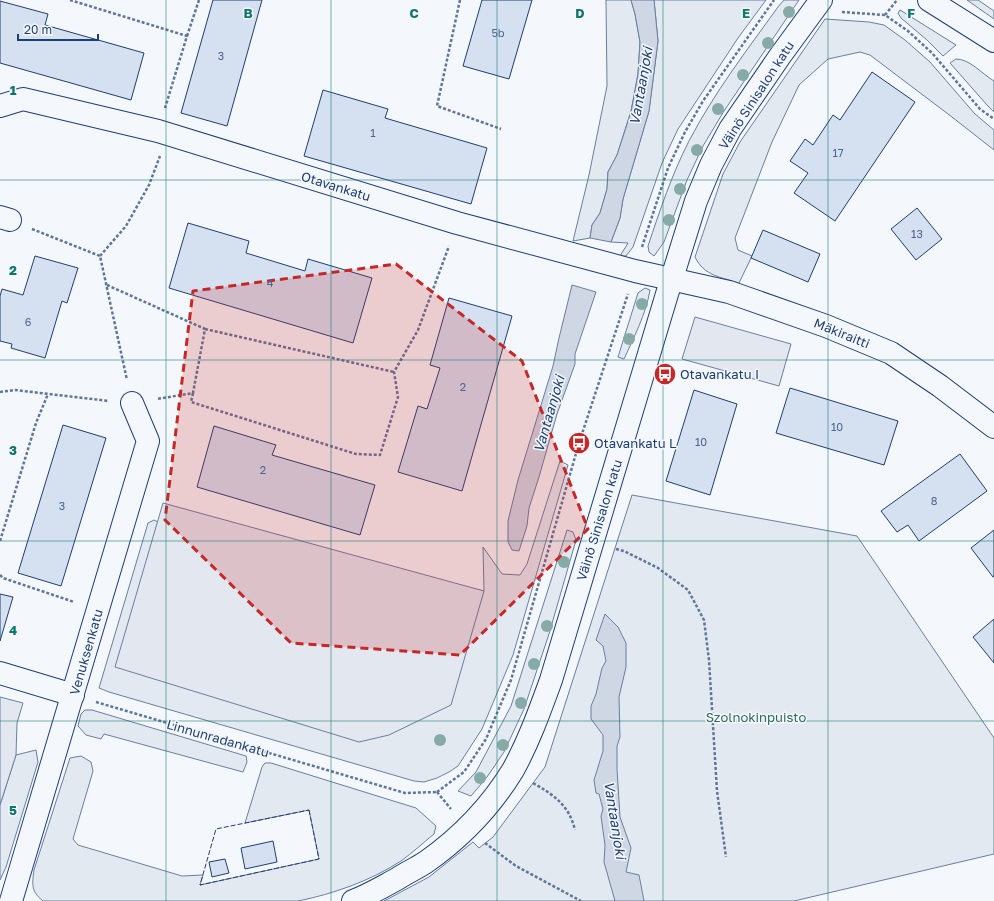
<svg xmlns="http://www.w3.org/2000/svg" width="994" height="901" font-family="'Golos Text',sans-serif">
<style>
.green{fill:#e3e9f0;stroke:#687fa3}
.parking{fill:#e3e8f0;stroke:#687fa3}
.water{fill:#cfd7e4;stroke:#687fa3}
.building{fill:#d5e0f0;stroke:#1d3f73}
.lines{fill:none;stroke-linecap:round;stroke-linejoin:round}
.minor-casing{stroke:#1d3f73;stroke-width:24}
.path{stroke:#5e769c;stroke-width:2.5;stroke-dasharray:3 2;stroke-linecap:butt}
.minor{stroke:#f4f7fb;stroke-width:22}
.fence{stroke:#1d3f73;stroke-width:1;stroke-dasharray:5 2;stroke-linecap:butt}
.tree{fill:#86aba6}
.marked{fill:#c62828;fill-opacity:0.2;stroke:#c62828;stroke-width:3;stroke-dasharray:8 5;stroke-linejoin:round}
.grid{fill:none;stroke:#0f766e;stroke-width:1;stroke-opacity:0.55}
.labels{text-anchor:middle;stroke-width:3;stroke-linejoin:round;paint-order:stroke}
.number-label{font-size:11px;fill:#4b6792}
.street-label{font-size:13px;fill:#1d3f73;stroke:#f4f7fb}
.poi-label{font-size:13px;fill:#1d3f73;stroke:#f4f7fb;text-anchor:start}
.park-label{font-size:13px;fill:#2c6c60;stroke:#f4f7fb}
.water-label{font-size:14px;font-style:italic;fill:#1d3f73;stroke:#f4f7fb}
.grid-label{font-size:13px;text-anchor:middle;font-weight:bold;fill:#0f766e;stroke:#f4f7fb;stroke-width:3;stroke-linejoin:round;paint-order:stroke}
</style>
<rect width="100%" height="100%" fill="#f4f7fb"/>
<g class="green">
<path d="M606 0H631L635 14 640 42 638 74 631 111 617 155 608 172 607 189 600 213 592 225 590 238 573 241 589 175 607 86Z"/>
<path d="M654 0H766L738 38 678 129 662 163 633 247 626 256H620L628 243 611 242 620 218 623 199 649 111 658 41Z"/>
<path d="M784 0H799L724 111 703 146 687 180 664 242 654 256 649 252 648 246C660 210 672 174 689 141 714 93 747 50 778 7Z"/>
<path d="M967 0H978L994 11V19Z"/>
<path d="M900 10 956 45 943 56 927 40 901 18 898 13Z"/>
<path d="M825 19 869 22 884 25 905 40 930 62 975 114 994 130V150L952 117 870 55 860 52 828 59 799 85 772 142 735 238 738 250 752 256 739 283C721 277 704 276 695 257L723 174 740 142Z"/>
<path d="M956 59C970 59 982 74 994 81V112L987 105 950 63Z"/>
<path d="M645 288 650 290C646 314 634 337 624 359L618 357 638 293Z"/>
<path d="M560 461 568 465 513 655 482 729 458 766 449 772 437 778 424 782 414 781 109 692 99 688 148 523 154 520 158 522 484 591 483 547 502 574 520 575 527 564Z"/>
<path d="M632 495 857 536 994 738V854L794 901H384L429 877 473 842 479 848 493 837 545 767Z"/>
<path d="M567 530 573 532 576 540 549 634 524 709 504 752 487 777 471 796 458 791 476 772 511 706Z"/>
<path d="M85 710H92L246 756 247 762 243 772 104 734 101 739 86 735 78 726 81 714Z"/>
<path d="M36 750 38 762 6 867 0 880V805L16 755Z"/>
<path d="M81 756 91 762 93 771 73 839 78 845 182 876 203 875 200 885 319 859 309 810 245 823 262 767 265 763H271L416 808 436 826 434 834C423 843 412 853 401 861 370 881 333 894 298 901H43C31 891 32 885 34 870L70 758Z"/>
</g>
<g class="parking">
<path d="M695 317 791 344 779 386 682 359Z"/>
<path d="M163 503 484 591 451 705 389 735 359 742 115 667Z"/>
<path d="M0 697 23 703 17 723 16 755 0 805Z"/>
</g>
<g class="water">
<path d="M631 0H654L658 41 649 111 623 199 620 218 611 242 590 238 592 225 600 213 607 189 608 172 617 155 631 112 638 74 640 42 635 14Z"/>
<path d="M572 285 596 292 575 354V364L557 414 539 477 529 508 527 526 519 551 512 550 508 542V521L518 480 553 366 559 338Z"/>
<path d="M605 614 618 627 626 643V667L619 697 620 737 617 746V769L620 817 631 848 626 872 639 875 644 901H615L604 862 605 845 601 816 603 809 599 794 596 793 594 780 603 751V735L591 719V706L596 694 602 668 606 661 603 646 596 640Z"/>
</g>
<g class="building">
<path d="M213 0H262L227 126 181 113Z"/>
<path d="M482 0H532L509 79 463 66Z"/>
<path d="M0 1 48 14 45 25 144 53 131 100 0 63Z"/>
<path d="M872 72 915 102 835 221 794 193 808 173 790 161 805 139 813 145 833 115 840 120Z"/>
<path d="M323 90 388 109 385 118 487 148 471 204 304 156Z"/>
<path d="M917 208 942 239 916 260 891 229Z"/>
<path d="M188 223 249 241 246 253 305 271 308 259 372 278 353 343 169 288Z"/>
<path d="M763 230 820 254 808 282 751 258Z"/>
<path d="M35 256 78 268 67 303 62 301 45 358 11 348 12 344 0 341V296L2 289 23 295Z"/>
<path d="M449 298 512 316 462 491 398 472 418 406 427 409 440 368 430 365Z"/>
<path d="M790 388 898 421 884 465 776 433Z"/>
<path d="M694 390 737 404 710 495 666 481Z"/>
<path d="M63 425 106 438 61 586 18 573Z"/>
<path d="M214 426 276 445 272 455 375 485 360 535 197 487Z"/>
<path d="M960 454 987 491 919 541 908 525 897 532 881 511Z"/>
<path d="M994 530V577H993L971 548Z"/>
<path d="M0 594 13 597 0 641Z"/>
<path d="M994 619V663L973 637Z"/>
<path d="M273 841 277 862 245 869 241 848Z"/>
<path d="M225 859 229 873 212 877 209 862Z"/>
</g>
<g class="lines">
<g class="minor-casing">
<g id="minor">
<path d="M929 0 994 41"/>
<path d="M0 106 23 99 158 131 457 223 635 271 729 292 826 326 891 353 940 386 994 427"/>
<path d="M0 217 10 220"/>
<path d="M0 673 73 695"/>
<path d="M11 901 148 441 132 403"/>
<path d="M353 901C369 895 382 887 397 879 406 873 417 868 426 862 460 838 491 806 513 770 529 741 540 710 551 680L667 294 696 201 711 165 730 129 780 56 821 0"/>
</g>
</g>
<g class="path">
<path d="M70 0 187 36 165 108"/>
<path d="M460 0 437 106 501 129"/>
<path d="M842 12 885 15 908 31 932 53 980 109 994 119"/>
<path d="M885 15 897 0"/>
<path d="M187 36 199 0"/>
<path d="M32 229 100 256 127 380"/>
<path d="M642 247 668 168 685 132 703 101 774 0"/>
<path d="M100 256 126 226 149 185 160 156"/>
<path d="M107 285 205 329 193 393 157 399"/>
<path d="M205 329 394 372"/>
<path d="M0 392 15 390 109 401"/>
<path d="M193 393 191 402 356 454 380 455 398 397 394 372 418 330 449 246"/>
<path d="M0 541 36 423 48 394"/>
<path d="M616 549 624 551 658 568 688 590 704 620 709 660 717 791 726 857"/>
<path d="M0 575 3 578 74 602"/>
<path d="M96 702 405 793 437 792"/>
<path d="M533 783C554 795 569 805 575 830"/>
<path d="M437 792 464 772 486 739 511 680 579 443 628 294"/>
<path d="M437 792 451 809"/>
<path d="M485 843 516 866 581 901"/>
</g>
<use href="#minor" class="minor"/>
<path class="fence" d="M309 810 319 859 200 885 216 829Z"/>
</g>
<g class="tree">
<circle cx="789" cy="12" r="6"/>
<circle cx="768" cy="43" r="6"/>
<circle cx="743" cy="75" r="6"/>
<circle cx="718" cy="109" r="6"/>
<circle cx="697" cy="150" r="6"/>
<circle cx="680" cy="189" r="6"/>
<circle cx="669" cy="220" r="6"/>
<circle cx="642" cy="304" r="6"/>
<circle cx="629" cy="339" r="6"/>
<circle cx="564" cy="562" r="6"/>
<circle cx="547" cy="626" r="6"/>
<circle cx="534" cy="664" r="6"/>
<circle cx="521" cy="703" r="6"/>
<circle cx="440" cy="740" r="6"/>
<circle cx="503" cy="745" r="6"/>
<circle cx="480" cy="778" r="6"/>
</g>
<path class="marked" d="M396 264 522 361 588 529 460 655 291 643 165 520 193 291Z"/>
<path class="grid" d="M166 0V901M331 0V901M497 0V901M663 0V901M828 0V901M0 180H994M0 360H994M0 541H994M0 721H994"/>
<defs>
<g id="bus-disc" transform="scale(1.15)"><circle r="9.5" fill="#c62828" stroke="#f4f7fb"/><path d="M-5-6H5V4H4V6H2V4H-2V6H-4V4H-5ZM-3.5-4V0h7V-4ZM-3.5 1.2v1.5H-2V1.2ZM2 1.2v1.5H3.5V1.2Z" fill="#fff"/></g>
</defs>
<g fill-rule="evenodd">
<use href="#bus-disc" x="665" y="374"/>
<use href="#bus-disc" x="579" y="443"/>
</g>
<g class="labels">
<g class="number-label">
<text x="498" y="37">5b</text>
<text x="221" y="60">3</text>
<text x="373" y="137">1</text>
<text x="838" y="157">17</text>
<text x="917" y="238">13</text>
<text x="270" y="287">4</text>
<text x="28" y="326">6</text>
<text x="463" y="391">2</text>
<text x="837" y="431">10</text>
<text x="701" y="446">10</text>
<text x="263" y="474">2</text>
<text x="934" y="505">8</text>
<text x="62" y="510">3</text>
</g>
<g class="street-label">
<text transform="translate(756 95) rotate(-57)" y="5">Väinö Sinisalon katu</text>
<text transform="translate(336 186) rotate(17)" y="5">Otavankatu</text>
<text transform="translate(842 333) rotate(22)" y="5">Mäkiraitti</text>
<text transform="translate(599 520) rotate(-73)" y="5">Väinö Sinisalon katu</text>
<text transform="translate(86 652) rotate(-74)" y="5">Venuksenkatu</text>
<text transform="translate(218 738) rotate(16)" y="5">Linnunradankatu</text>
</g>
<g class="poi-label">
<text x="680" y="379">Otavankatu I</text>
<text x="594" y="448">Otavankatu L</text>
</g>
<g class="park-label">
<text x="756" y="722">Szolnokinpuisto</text>
</g>
<g class="water-label">
<text transform="translate(641 86) rotate(-80)" y="5">Vantaanjoki</text>
<text transform="translate(549 414) rotate(-74)" y="5">Vantaanjoki</text>
<text transform="translate(615 820) rotate(81)" y="5">Vantaanjoki</text>
</g>
</g>
<g class="grid-label">
<text x="248" y="18">B</text>
<text x="414" y="18">C</text>
<text x="580" y="18">D</text>
<text x="746" y="18">E</text>
<text x="911" y="18">F</text>
<text x="13" y="95">1</text>
<text x="13" y="275">2</text>
<text x="13" y="455">3</text>
<text x="13" y="635">4</text>
<text x="13" y="815">5</text>
</g>
<path d="M18 34v6h80v-6" fill="none" stroke="#1d3f73" stroke-width="2"/>
<text x="24" y="34" font-size="12" fill="#1d3f73" stroke="#f4f7fb" stroke-width="3" paint-order="stroke">20 m</text>
</svg>
